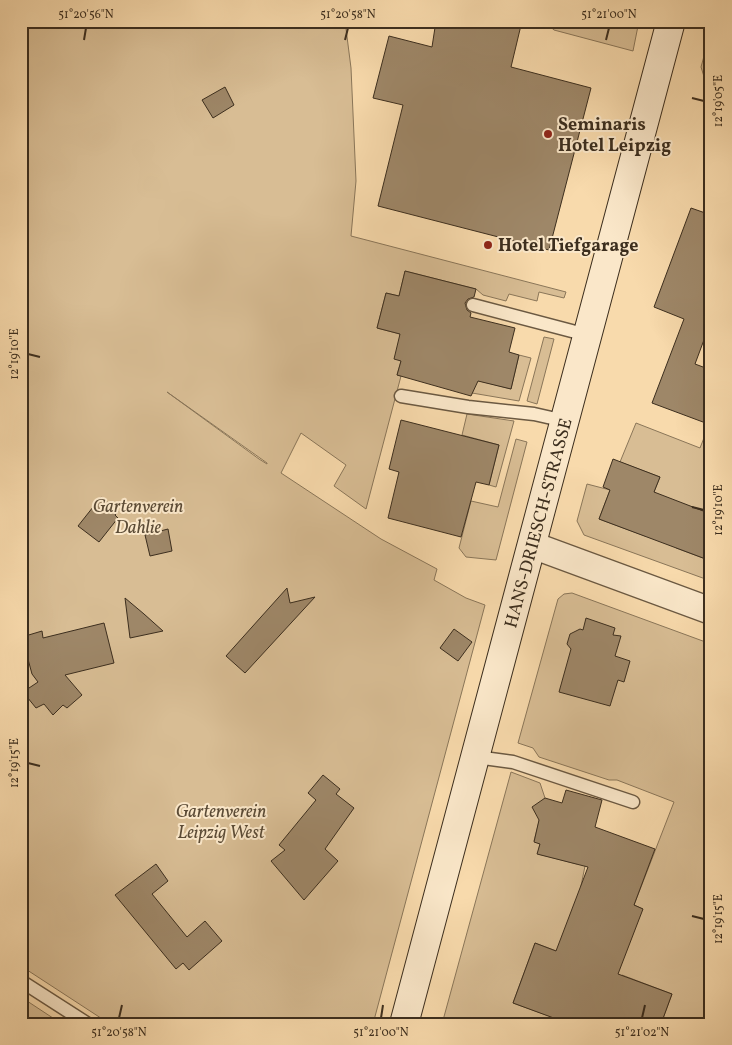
<svg xmlns="http://www.w3.org/2000/svg" width="732" height="1045" font-family="Vollkorn,serif">
<style>
.green{fill:#d8bd94;stroke:#8a7659;fill-rule:evenodd}
.building{fill:#9e8768;stroke:#3c2e1e}
.lines{fill:none;stroke-linecap:round;stroke-linejoin:round}
.service-casing{stroke:#6b5942;stroke-width:15}
.minor-casing{stroke:#6b5942;stroke-width:29}
.secondary-casing{stroke:#3c2e1e;stroke-width:30}
.service{stroke:#fae7c9;stroke-width:12}
.minor{stroke:#fae7c9;stroke-width:26}
.secondary{stroke:#fae7c9;stroke-width:28}
.ticks{fill:none;stroke:#3c2e1e;stroke-width:2}
.poi-dot{fill:#8f2418;stroke:#fae7c9;stroke-width:2}
.labels{text-anchor:middle;stroke-width:4;stroke-linejoin:round;paint-order:stroke}
.poi-label{font-size:18px;font-weight:bold;fill:#3c2e1e;stroke:#fae7c9;text-anchor:start}
.park-label{font-size:18px;font-style:italic;fill:#5b4b36;stroke:#fae7c9}
.street-label{font-size:18px;fill:#3c2e1e;stroke:#fae7c9}
.neatline{fill:none;stroke:#3c2e1e;stroke-width:2}
.ticks-label{font-size:12px;text-anchor:middle;fill:#3c2e1e}
</style>
<rect width="100%" height="100%" fill="#f8daac"/>
<filter id="stains"><feTurbulence type="fractalNoise" baseFrequency=".004" numOctaves="4"/><feColorMatrix values="0 0 0 0 .2 0 0 0 0 .09 0 0 0 0 .02 0 0 0 .5 -.17"/></filter>
<radialGradient id="worn" r=".72"><stop offset=".6" stop-color="#630" stop-opacity="0"/><stop offset="1" stop-color="#630" stop-opacity=".3"/></radialGradient>
<g class="green">
<path d="M21 21H345L351 68 356 181 351 236 566 292 564 298 539 292 537 301 509 294 506 301 483 295 476 289 405 271 399 296 386 293 377 328 400 334 401 361 397 375 401 376 366 509 334 486 346 465 301 433 281 473 381 539 437 569 434 580 466 598 485 605 373 1024H110L21 966ZM167 392 267 463V464L259 459Z"/>
<path d="M544 21H639L633 51 554 30Z"/>
<path d="M711 31V84L706 83 701 67Z"/>
<path d="M544 337 554 339 537 404 527 401Z"/>
<path d="M519 355 531 358 519 401 472 393 476 380 511 389Z"/>
<path d="M467 414 514 421 496 487 489 485 499 445 462 435Z"/>
<path d="M711 420V514L676 548 711 561V581L584 535 577 521 587 484 610 490 599 519 645 536 659 500 652 497 660 477 620 462 636 423 700 448Z"/>
<path d="M516 439 527 442 496 560 466 557 459 548 471 501 498 507Z"/>
<path d="M572 593 711 644V1024H661L672 994 622 975 604 1024H442L511 772 540 783 545 798 534 841 540 843 538 854 577 864 587 856 581 886 643 909 634 905 674 802 617 780H609L539 757 533 748 518 743 558 599 564 594ZM535 943 586 962 563 1021 513 1003Z"/>
<path d="M21 997 62 1024H21Z"/>
</g>
<g class="building">
<path d="M436 21H522L511 67 591 88 549 250 378 206 403 105 373 98 389 36 432 47Z"/>
<path d="M225 87 234 105 213 118 202 100Z"/>
<path d="M691 208 711 215V321L695 364 711 370V425L652 403 684 319 654 307Z"/>
<path d="M405 271 476 289 474 297 468 299 465 303 467 310 471 313 470 317 515 328 509 352 519 355 511 389 478 381 471 396 397 375 401 361 394 359 400 334 377 328 386 293 399 296Z"/>
<path d="M401 420 499 445 489 485 476 482 461 537 388 518 399 472 389 469Z"/>
<path d="M613 459 660 477 654 492 711 514V561L599 519 610 490 603 487Z"/>
<path d="M101 497 118 511 115 515 118 518 99 542 78 526Z"/>
<path d="M168 529 172 551 150 556 145 535Z"/>
<path d="M287 588 290 603 315 597 245 673 226 656Z"/>
<path d="M125 598 144 614 163 631 130 638Z"/>
<path d="M586 618 615 628 613 635 621 636 615 656 630 661 624 682 618 680 610 706 559 692 571 649 567 644 570 634 580 629 583 630Z"/>
<path d="M104 623 114 663 65 675 82 695 67 708 63 705 53 715 44 704 36 708 23 692 38 682 32 674 22 637 42 631 43 638Z"/>
<path d="M454 629 472 642 458 661 440 648Z"/>
<path d="M323 775 340 789 336 794 354 808 325 849 338 861 304 900 271 861 285 850 279 845 316 800 308 793Z"/>
<path d="M566 790 602 800 595 827 655 849 634 905 643 909 618 974 672 994 661 1024H570L513 1003 535 943 556 951 588 867 537 854 540 844 534 842 539 820 532 807 545 798 562 803Z"/>
<path d="M156 864 168 881 152 894 187 937 205 921 222 941 189 970 183 963 176 969 115 895Z"/>
</g>
<g class="lines">
<g class="service-casing">
<g id="service">
<path d="M473 305 587 335"/>
<path d="M401 396 468 407 534 414 565 421"/>
<path d="M476 757 513 762 633 802"/>
<path d="M21 981 88 1024"/>
</g>
</g>
<g class="minor-casing">
<path id="minor" d="M532 545 711 611"/>
</g>
<g class="secondary-casing">
<path id="secondary" d="M404 1024 671 21"/>
</g>
<use href="#service" class="service"/>
<use href="#minor" class="minor"/>
<use href="#secondary" class="secondary"/>
</g>
<path class="ticks" d="M84 40 86 28M345 40 348 28M606 40 609 28M692 98 704 101M28 354 40 357M692 507 704 510M28 763 40 766M692 916 704 919M119 1018 122 1005M381 1018 383 1005M642 1018 645 1005"/>
<g class="poi-dot">
<circle cx="548" cy="134" r="5"/>
<circle cx="488" cy="245" r="5"/>
</g>
<g class="labels">
<g class="poi-label">
<text x="558" y="130">Seminaris<tspan x="558" dy="21">Hotel Leipzig</tspan></text>
<text x="498" y="251">Hotel Tiefgarage</text>
</g>
<g class="park-label">
<text x="138" y="512">Gartenverein<tspan x="138" dy="21">Dahlie</tspan></text>
<text x="221" y="817">Gartenverein<tspan x="221" dy="21">Leipzig West</tspan></text>
</g>
<g class="street-label">
<text transform="translate(538 523) rotate(-75)" y="6">HANS-DRIESCH-STRASSE</text>
</g>
</g>
<rect width="732" height="1045" fill="none" stroke="#f8daac" stroke-width="55"/>
<rect x="28" y="28" width="676" height="990" class="neatline"/>
<g class="ticks-label">
<text x="86" y="18">51°20'56"N</text>
<text x="348" y="18">51°20'58"N</text>
<text x="609" y="18">51°21'00"N</text>
<text transform="translate(718 101) rotate(-90)" y="4">12°19'05"E</text>
<text transform="translate(14 354) rotate(-90)" y="4">12°19'10"E</text>
<text transform="translate(718 510) rotate(-90)" y="4">12°19'10"E</text>
<text transform="translate(14 763) rotate(-90)" y="4">12°19'15"E</text>
<text transform="translate(718 919) rotate(-90)" y="4">12°19'15"E</text>
<text x="119" y="1036">51°20'58"N</text>
<text x="381" y="1036">51°21'00"N</text>
<text x="642" y="1036">51°21'02"N</text>
</g>
<rect width="100%" height="100%" filter="url(#stains)"/>
<rect width="100%" height="100%" fill="url(#worn)"/>
</svg>
